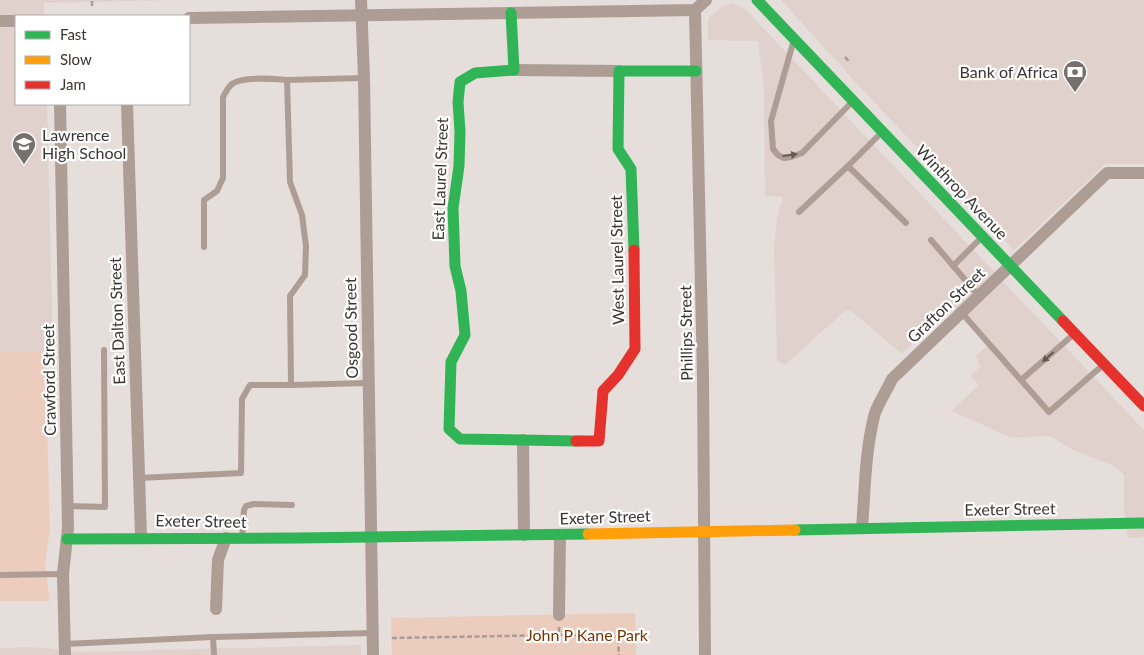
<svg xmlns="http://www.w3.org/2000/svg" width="1144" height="655" font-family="Lato,sans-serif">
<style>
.built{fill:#e0d1cc}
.green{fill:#ecccbd}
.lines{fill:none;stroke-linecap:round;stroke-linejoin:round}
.path{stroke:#a99d98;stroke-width:2.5;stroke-dasharray:5 2.5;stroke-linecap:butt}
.lane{stroke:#ae9d94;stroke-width:6}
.street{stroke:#ae9d94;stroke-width:12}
.fast{stroke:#30b455;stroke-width:11}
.slow{stroke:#ff9f0a;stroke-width:11}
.jam{stroke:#e5322d;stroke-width:11}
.oneway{fill:#635955}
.labels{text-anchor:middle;stroke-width:4.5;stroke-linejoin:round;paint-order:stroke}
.poi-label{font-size:16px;fill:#3a3533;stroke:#fff;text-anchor:end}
.street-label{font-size:16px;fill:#3a3533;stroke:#fff}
.park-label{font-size:16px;fill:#783302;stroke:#fff}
</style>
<rect width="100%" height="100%" fill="#e5dedb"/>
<g class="built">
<path d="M0 0H174L44 3V16H16V104H47L53 352 0 353Z"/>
<path d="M781 0H1144V164H1105L1014 250 860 87Z"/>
<path d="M732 3 745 9 1144 430V537L1128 538 1124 508V475L1114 466 1073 450 1050 436 1012 438 951 411 979 385 970 376 981 366 975 357 988 345 952 304 902 354 851 311H845L785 365 777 360 774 247 777 218 783 197 765 196 764 87 758 41 708 40V19L723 6Z"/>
<path d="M361 645V655H0V648L35 647 78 652Z"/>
</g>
<g class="green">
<path d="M0 352H45L50 529 45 565 50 601H0Z"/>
<path d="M635 613 636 655H392L391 618H393Z"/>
</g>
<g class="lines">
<g class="path">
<path d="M92 6V0"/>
<path d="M845 57 849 61"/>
<path d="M559 627V635H612L618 641 619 655"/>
<path d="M392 638 559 635"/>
</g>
<g class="lane">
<path d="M793 43 771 121 773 149 778 155 784 158 791 157 802 153 851 103"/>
<path d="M848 166 881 133"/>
<path d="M799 212 848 166 906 223"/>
<path d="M931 240 979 296"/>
<path d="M204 247V200L217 191 223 178V97C226 92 228 87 232 84 243 76 274 79 287 80"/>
<path d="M953 266 980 239"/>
<path d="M961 312 1049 412 1103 365"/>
<path d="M1021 380 1074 334"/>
<path d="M291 385 368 383"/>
<path d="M139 478 241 473 242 399 250 385H291L290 296 305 275 306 246 302 215 290 182 287 80 364 78"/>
<path d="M68 506 105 507 104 350"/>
<path d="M242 538 244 510 246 506 254 504 292 505"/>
<path d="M0 575 63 574"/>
<path d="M213 637 214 655"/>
<path d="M65 644 213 637 373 633"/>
</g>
<g class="street">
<path d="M361 0 364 78 373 655"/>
<path d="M695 10 703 378 705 655"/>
<path d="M189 18 695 10 706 0"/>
<path d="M0 21H16"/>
<path d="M514 70 619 71"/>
<path d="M60 104 68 528 63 574 65 655"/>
<path d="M127 104 141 537"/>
<path d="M523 440 524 535"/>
<path d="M862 528C865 490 865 450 875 413 879 402 887 390 892 379L1107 173H1144"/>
<path d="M216 609 218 560 226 538"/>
<path d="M559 615 560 535"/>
</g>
<g class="fast">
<path d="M757 0 1063 321"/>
<path d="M511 13 514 70 475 73 460 82 458 102 460 132 459 166 453 208 455 266 461 291 465 335 451 362 449 429 460 439 576 441"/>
<path d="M634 250 631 169 618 149 619 71H696"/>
<path d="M795 530 1144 523"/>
<path d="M67 539 299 538 588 534"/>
</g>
<path class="slow" d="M588 534 795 530"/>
<g class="jam">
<path d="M1063 321 1144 406"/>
<path d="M576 441H599L603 391 618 375 635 349 634 250"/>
</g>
</g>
<defs><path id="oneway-solid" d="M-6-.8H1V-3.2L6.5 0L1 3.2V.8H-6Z" transform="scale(1.25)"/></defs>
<g class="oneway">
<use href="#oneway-solid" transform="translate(790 155) rotate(-7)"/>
<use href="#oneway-solid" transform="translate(1048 357) rotate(139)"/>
</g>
<defs>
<g id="bank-pin" transform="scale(1.25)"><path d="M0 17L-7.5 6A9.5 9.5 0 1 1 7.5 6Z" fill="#76706e" stroke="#fff"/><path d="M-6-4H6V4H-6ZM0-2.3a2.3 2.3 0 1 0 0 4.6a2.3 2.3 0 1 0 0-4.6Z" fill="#fff"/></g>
<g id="school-pin" transform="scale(1.25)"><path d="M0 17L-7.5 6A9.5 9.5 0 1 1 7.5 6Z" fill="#76706e" stroke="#fff"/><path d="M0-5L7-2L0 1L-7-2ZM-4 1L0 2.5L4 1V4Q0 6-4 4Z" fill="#fff"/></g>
</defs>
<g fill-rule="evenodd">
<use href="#bank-pin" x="1075" y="72"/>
<use href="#school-pin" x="24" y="144"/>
</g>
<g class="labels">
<g class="poi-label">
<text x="1058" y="78">Bank of Africa</text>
<text x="42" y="141" text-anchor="start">Lawrence<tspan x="42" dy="18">High School</tspan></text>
</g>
<g class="street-label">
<text transform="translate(440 179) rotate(-88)" y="6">East Laurel Street</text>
<text transform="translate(962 192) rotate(46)" y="6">Winthrop Avenue</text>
<text transform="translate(617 260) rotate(-91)" y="6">West Laurel Street</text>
<text transform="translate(946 305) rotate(-44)" y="6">Grafton Street</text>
<text transform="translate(117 321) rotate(-92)" y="6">East Dalton Street</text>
<text transform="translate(351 328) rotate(-91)" y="6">Osgood Street</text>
<text transform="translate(686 333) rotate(-91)" y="6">Phillips Street</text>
<text transform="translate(49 380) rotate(-91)" y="6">Crawford Street</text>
<text transform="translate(1010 509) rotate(-1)" y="6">Exeter Street</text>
<text transform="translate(605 517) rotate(-2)" y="6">Exeter Street</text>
<text transform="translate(201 521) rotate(1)" y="6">Exeter Street</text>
</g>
<g class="park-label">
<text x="587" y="641">John P Kane Park</text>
</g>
</g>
<rect x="15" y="15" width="175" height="90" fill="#ffffff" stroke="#b0aead"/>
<rect x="25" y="31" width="25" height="8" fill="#30b455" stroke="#b0aead"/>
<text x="60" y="40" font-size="15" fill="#3a3533">Fast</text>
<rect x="25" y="56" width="25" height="8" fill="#ff9f0a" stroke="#b0aead"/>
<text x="60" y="65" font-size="15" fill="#3a3533">Slow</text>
<rect x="25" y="81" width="25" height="8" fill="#e5322d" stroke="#b0aead"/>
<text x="60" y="90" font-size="15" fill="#3a3533">Jam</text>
</svg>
